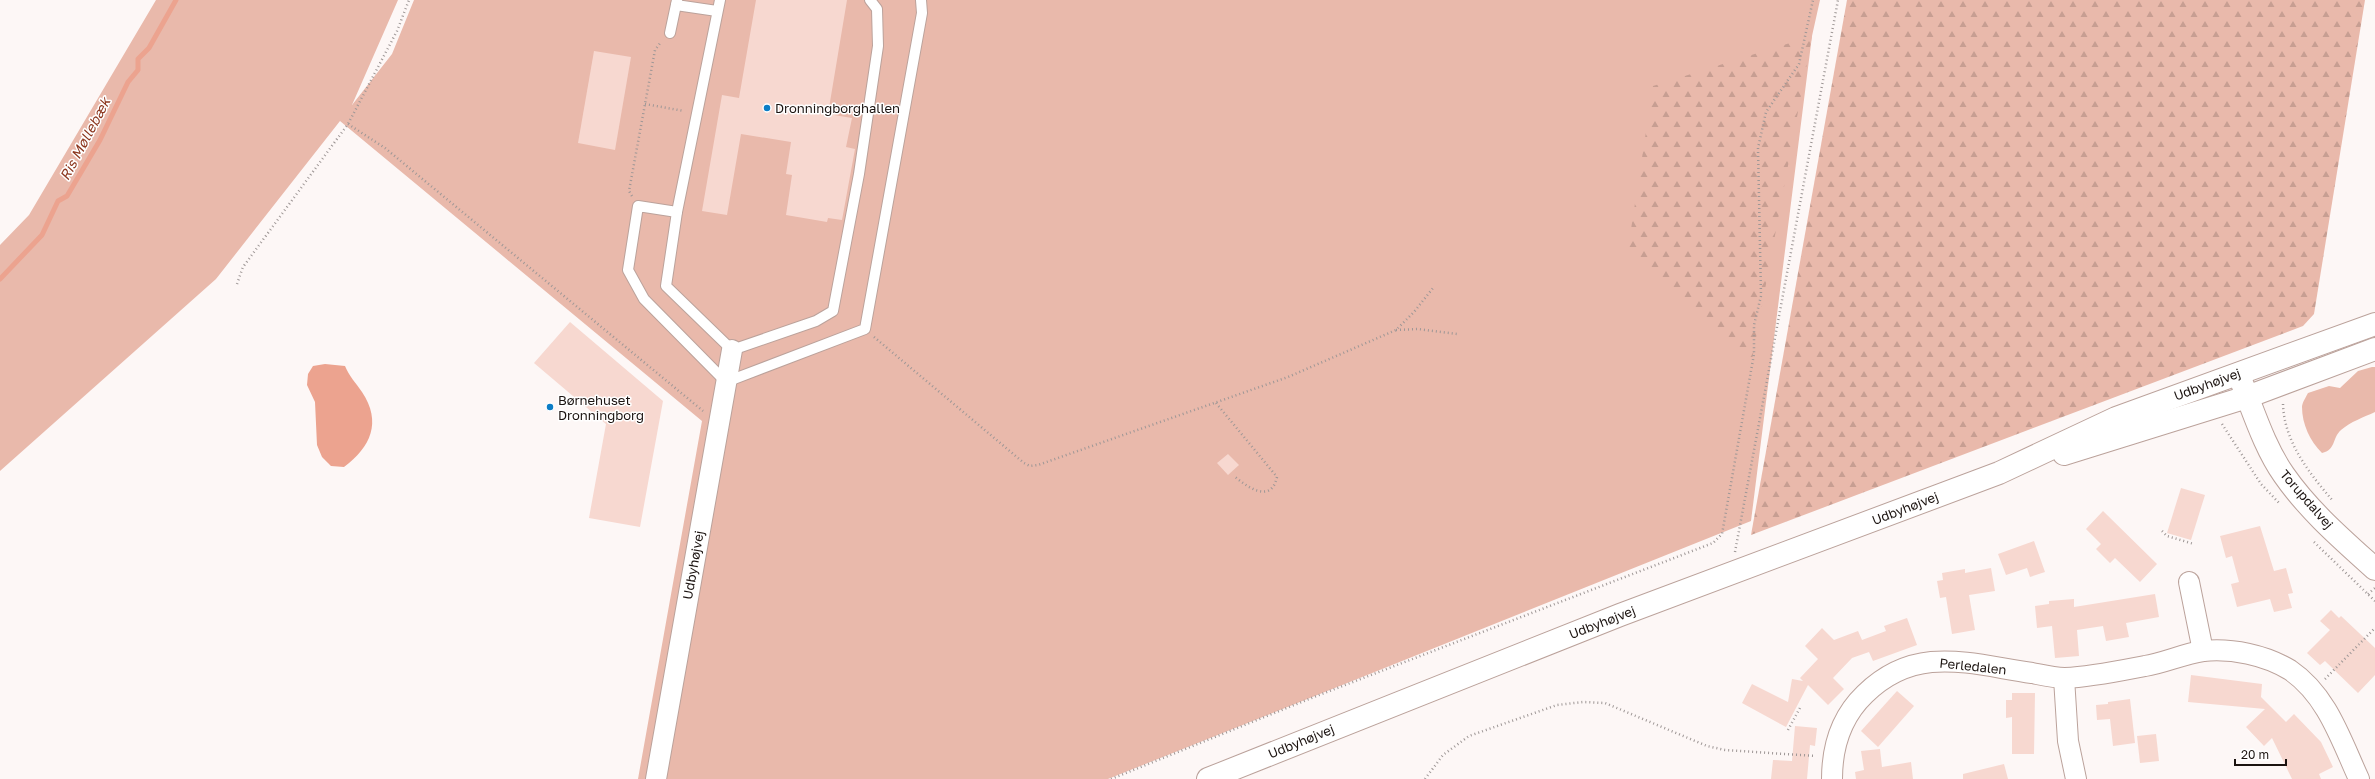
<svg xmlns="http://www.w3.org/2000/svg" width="2375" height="779" font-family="'Golos Text',sans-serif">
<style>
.green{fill:#e9b9ab}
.forest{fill:url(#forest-firs)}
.water{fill:#eca38f}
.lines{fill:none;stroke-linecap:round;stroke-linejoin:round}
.stream{stroke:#eca38f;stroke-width:5}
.building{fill:#f7d8d0}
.service-casing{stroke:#bba29b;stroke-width:12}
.minor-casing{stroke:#bba29b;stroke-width:22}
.tertiary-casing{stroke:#bba29b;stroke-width:24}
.path{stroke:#9e9796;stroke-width:2.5;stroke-dasharray:1 3;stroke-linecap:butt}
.service{stroke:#fff;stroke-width:10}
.minor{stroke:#fff;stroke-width:20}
.tertiary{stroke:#fff;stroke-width:22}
.poi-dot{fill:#0b7dc6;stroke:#fff;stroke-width:1.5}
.labels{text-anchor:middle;stroke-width:3;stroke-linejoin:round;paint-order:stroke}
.poi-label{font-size:13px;fill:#1b1310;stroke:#fff;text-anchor:start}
.street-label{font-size:13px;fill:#1b1310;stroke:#fff}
.water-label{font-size:14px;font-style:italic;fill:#8c371f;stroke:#fff}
</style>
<defs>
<pattern id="forest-firs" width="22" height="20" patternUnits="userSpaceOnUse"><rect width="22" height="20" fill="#e9b9ab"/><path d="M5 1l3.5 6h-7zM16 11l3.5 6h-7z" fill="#c79e92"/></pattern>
</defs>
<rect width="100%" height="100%" fill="#fdf7f6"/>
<g class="green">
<path d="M156 0H398L352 105 392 54 414 0H1820L1812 36 1751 521 1108 779H638L702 421 340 121 216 279 0 471V245L29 215Z"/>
<path d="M2372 367H2375V412C2364 417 2350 422 2341 430 2332 438 2336 450 2322 453 2310 441 2302 424 2302 407 2302 403 2306 397 2308 393L2329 386 2340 388 2358 371Z"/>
</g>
<g class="forest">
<path d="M1847 0H2365L2314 314 2303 326 1751 535Z"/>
<path d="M1812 36 1751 365 1628 249 1653 86Z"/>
</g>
<path class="water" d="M325 364 345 366C349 376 356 383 362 392 382 422 371 447 344 467L331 466 322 457 317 445 315 402 307 385 308 374 313 366Z"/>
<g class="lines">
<path class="stream" d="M0 279 42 235 58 201 67 196 100 140 128 82 138 70V59L149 48 176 0"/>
</g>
<g class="building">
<path d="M756 0H847L828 114 852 118 846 147 855 149 842 220 828 218 827 222 786 215 792 175 786 174 791 142 741 134 727 215 702 211 722 95 739 98Z"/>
<path d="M594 51 631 57 615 150 578 143Z"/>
<path d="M570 322 663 401 640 527 589 518 606 424 534 363Z"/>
<path d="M1228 454 1239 465 1228 475 1217 463Z"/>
<path d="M2181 488 2205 495 2191 540 2167 533Z"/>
<path d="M2103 511 2157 564 2140 582 2115 558 2110 563 2096 549 2101 544 2086 529Z"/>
<path d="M2260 526 2274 571 2286 568 2293 593 2288 594 2292 608 2274 612 2270 599 2237 607 2231 584 2239 582 2232 556 2226 558 2220 536Z"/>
<path d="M2034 541 2045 572 2030 577 2027 568 2006 575 1998 554Z"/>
<path d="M1991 568 1995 591 1969 595 1975 630 1952 634 1946 597 1940 598 1937 581 1943 580 1942 573 1965 569V573Z"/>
<path d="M2155 594 2159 617 2126 623 2129 637 2106 641 2103 626 2077 630 2079 656 2055 658 2052 626 2037 628 2035 606 2049 604V601L2074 599V607Z"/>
<path d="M2331 610 2339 618 2341 616 2375 648V675L2358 693 2325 661 2320 665 2307 653 2330 630 2320 621Z"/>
<path d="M1907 618 1917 645 1873 661 1869 652 1852 658 1833 678 1844 689 1828 705 1808 685 1786 727 1742 703 1752 684 1788 702 1792 679 1803 681 1800 678 1818 659 1805 646 1822 628 1834 640 1858 631 1862 640 1886 631 1884 626Z"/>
<path d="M2191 675 2262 684 2261 697 2286 722 2294 714 2321 742 2333 767 2319 774 2321 779H2292L2272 738 2264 746 2246 727 2265 709 2188 702Z"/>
<path d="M1897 691 1914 706 1878 747 1861 731Z"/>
<path d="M2012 693H2035L2034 754H2012V717L2006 718V700H2012Z"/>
<path d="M2130 699 2135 743 2113 746 2110 719 2097 720 2096 705 2108 704V702Z"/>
<path d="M1795 726 1817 728 1815 746 1810 745 1807 779H1771L1773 760 1792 761Z"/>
<path d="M2156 734 2159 761 2140 763 2137 736Z"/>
<path d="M1880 749 1882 767 1911 762 1913 779H1856L1855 772 1864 770 1861 751Z"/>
<path d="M2004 764 2008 779H1963V774Z"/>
</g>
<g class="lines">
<g class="service-casing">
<g id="service">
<path d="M720 0 677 212 666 286 732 350 816 321 833 311 859 174 878 46 877 9 870 0"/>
<path d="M676 5 717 11"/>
<path d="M670 33 677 0"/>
<path d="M677 212 638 206 628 270 644 299 726 382 865 329 922 13 921 0"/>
</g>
</g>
<g class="minor-casing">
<g id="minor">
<path d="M2189 582 2203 651"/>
<path d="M2064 678 2068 741 2076 779"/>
<path d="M656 779 732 350"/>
<path d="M1832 779C1832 747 1841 717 1865 694 1916 644 1969 664 2032 673 2042 675 2054 678 2065 678 2091 677 2119 671 2145 666 2164 663 2183 654 2203 651 2232 648 2265 655 2290 670 2327 695 2341 740 2359 779"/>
</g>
</g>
<g class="tertiary-casing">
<g id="tertiary">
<path d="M2242 383C2254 413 2265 448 2284 475 2309 511 2343 540 2375 569"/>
<path d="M2064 454 2247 397 2375 349"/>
<path d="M1208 779 1620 615 1999 473 2116 418 2375 324"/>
</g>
</g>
<g class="path">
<path d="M645 104 684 111"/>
<path d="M348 124 385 148 703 411"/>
<path d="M632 196 629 191 655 50 661 42"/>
<path d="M237 284 243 267 348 124 397 31 409 0"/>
<path d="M1396 330 1418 329 1457 334"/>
<path d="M874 337 1024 463 1030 466 1038 465 1288 377 1396 330 1414 312 1433 288"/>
<path d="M1216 403 1277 477C1271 505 1246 486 1234 476"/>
<path d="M2283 404C2284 442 2310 474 2333 501"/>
<path d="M2222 424 2261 484 2280 504"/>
<path d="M2162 531 2167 536 2194 544"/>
<path d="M2314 542 2375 601"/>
<path d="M1735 552 1838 0"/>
<path d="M2368 594 2375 588"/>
<path d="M2325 679 2375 628"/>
<path d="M1788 730 1801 706"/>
<path d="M1111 779 1314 697 1713 543 1722 534 1754 354V325L1761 296 1758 148 1766 112 1799 64 1813 0"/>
<path d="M1425 779 1443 755 1469 736 1557 705 1583 702 1605 703 1707 746 1725 750 1815 756"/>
</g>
<use href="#service" class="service"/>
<use href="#minor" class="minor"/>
<use href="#tertiary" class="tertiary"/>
</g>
<g class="poi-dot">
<circle cx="767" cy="108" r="4"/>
<circle cx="550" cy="407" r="4"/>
</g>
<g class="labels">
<g class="poi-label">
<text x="775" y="113">Dronningborghallen</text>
<text x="558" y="405">Børnehuset<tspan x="558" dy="15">Dronningborg</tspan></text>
</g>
<g class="street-label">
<text transform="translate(2207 384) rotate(-20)" y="5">Udbyhøjvej</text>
<text transform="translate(2307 499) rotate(49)" y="5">Torupdalvej</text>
<text transform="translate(1905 508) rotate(-21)" y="5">Udbyhøjvej</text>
<text transform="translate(693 565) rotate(-80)" y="5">Udbyhøjvej</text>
<text transform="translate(1602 622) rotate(-21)" y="5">Udbyhøjvej</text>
<text transform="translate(1973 666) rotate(6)" y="5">Perledalen</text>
<text transform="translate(1301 741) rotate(-22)" y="5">Udbyhøjvej</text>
</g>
<g class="water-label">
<text transform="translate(85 139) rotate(-62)" y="5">Ris Møllebæk</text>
</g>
</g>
<path d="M2235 759v6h51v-6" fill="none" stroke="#1b1310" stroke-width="2"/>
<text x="2241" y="759" font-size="12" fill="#1b1310" stroke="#ffffff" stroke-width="3" paint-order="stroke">20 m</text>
</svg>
